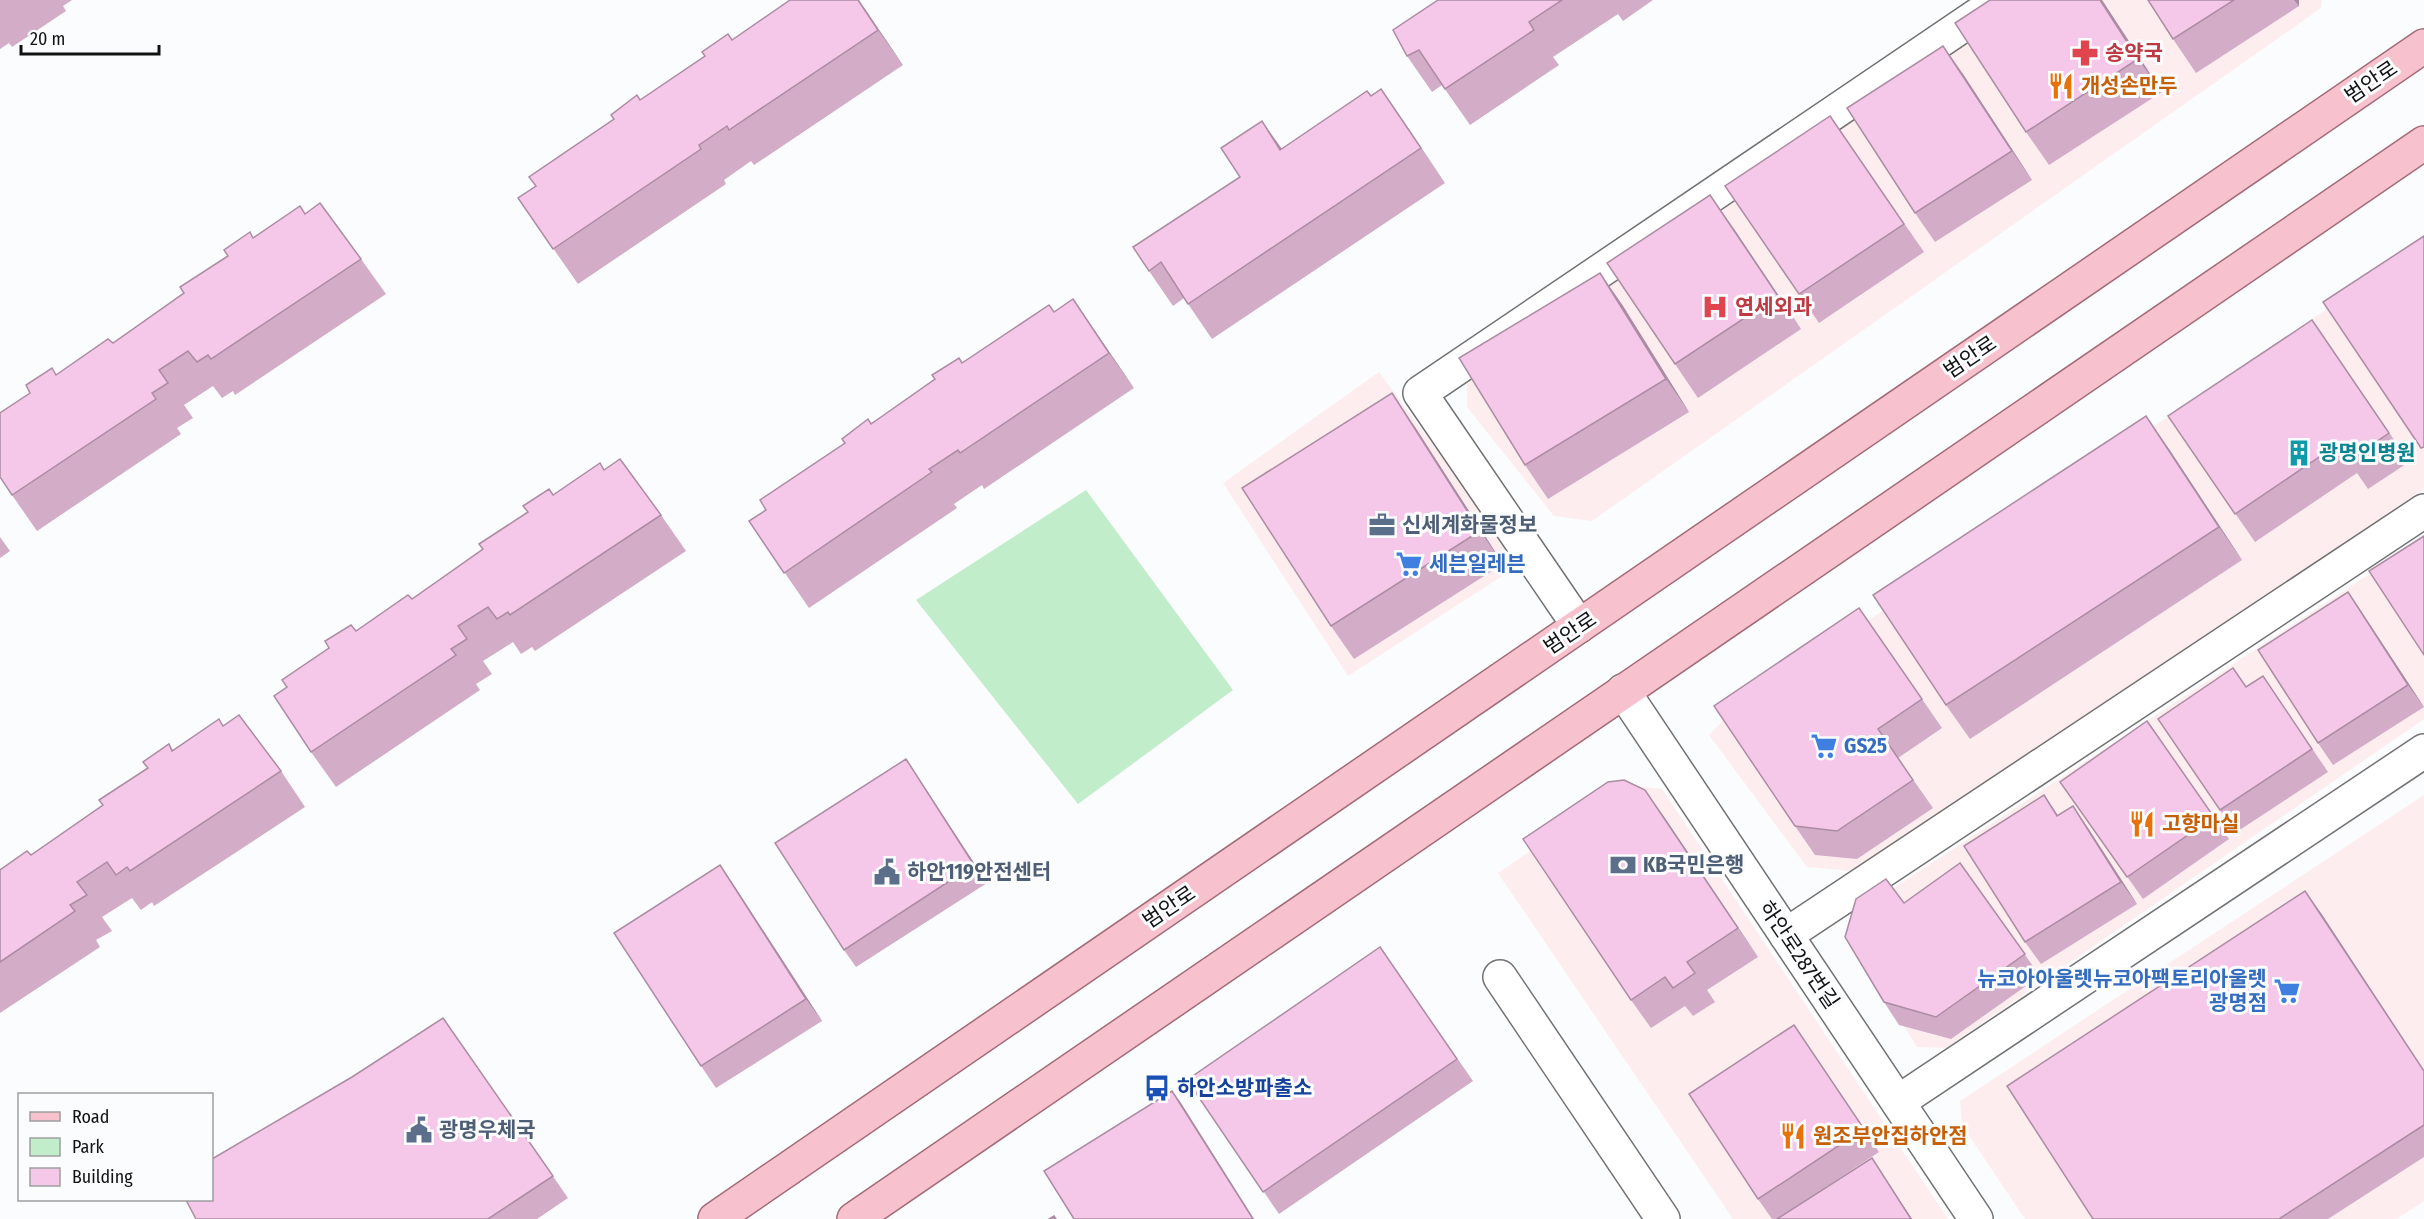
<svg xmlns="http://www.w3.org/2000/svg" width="2424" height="1219" font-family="'Fira Sans Condensed','Noto Sans KR',sans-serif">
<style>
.commercial{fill:#fdedef}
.green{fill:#c1edca}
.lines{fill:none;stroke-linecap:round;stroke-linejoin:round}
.minor-casing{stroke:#727273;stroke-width:36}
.major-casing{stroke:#a36a78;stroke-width:36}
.minor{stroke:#fff;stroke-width:33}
.major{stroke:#f7c2ce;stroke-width:33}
.wall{fill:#d3acc8}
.shaded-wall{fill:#ac8ca3}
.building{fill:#f5c8e9;stroke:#ac8ca3;stroke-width:1.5}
.labels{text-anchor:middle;stroke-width:6;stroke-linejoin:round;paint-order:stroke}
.health-label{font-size:21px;font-weight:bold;fill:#be3a42;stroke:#fbfcfd;text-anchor:start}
.street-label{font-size:21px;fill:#121213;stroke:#fbfcfd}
.food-label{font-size:21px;font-weight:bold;fill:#c56008;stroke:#fbfcfd;text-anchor:start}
.culture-label{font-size:21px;font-weight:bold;fill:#0d838f;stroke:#fbfcfd;text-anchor:start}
.service-label{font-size:21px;font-weight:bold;fill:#4e5e75;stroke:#fbfcfd;text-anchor:start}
.shop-label{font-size:21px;font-weight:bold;fill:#366cbe;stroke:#fbfcfd;text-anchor:start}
.transit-label{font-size:21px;font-weight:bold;fill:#164399;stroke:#fbfcfd;text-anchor:start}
</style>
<rect width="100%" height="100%" fill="#fbfcfd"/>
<g class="commercial">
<path d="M2025 0H2322L2321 8 1592 521 1554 516 1467 407V378Z"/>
<path d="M2424 243V489L1852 871 1807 867 1709 735 1726 717Z"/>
<path d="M1379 372 1512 551 1510 571 1348 676 1223 483Z"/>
<path d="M2424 538V719L1946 1048 1917 1047 1852 944 1856 913Z"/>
<path d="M1626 785 1662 789 1948 1219H1733L1498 873Z"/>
<path d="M2424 795V1201L2397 1219H2025L1962 1125 1960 1101Z"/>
</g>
<path class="green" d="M1086 490 1233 690 1078 804 916 600Z"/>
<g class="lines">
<g class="minor-casing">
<g id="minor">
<path d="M1579 626 1420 393 2000 0"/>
<path d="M1623 691 1976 1219"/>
<path d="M1786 935 2424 511"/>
<path d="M1500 977 1663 1219"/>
<path d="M1898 1102 2424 751"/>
</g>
</g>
<g class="major-casing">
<g id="major">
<path d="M715 1219 2424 46"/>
<path d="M854 1219 2424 143"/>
</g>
</g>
<use href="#minor" class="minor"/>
<use href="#major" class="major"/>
</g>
<g class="wall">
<path d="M0 0H72L63 6 66 11 12 47 9 43 0 49Z"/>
<path d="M790 0H859L903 65 754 165 751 161 724 180 726 184 578 284 518 198 536 186 614 119 640 100 705 56 732 40Z"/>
<path d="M1438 0H1653L1623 21 1618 14 1553 57 1559 65 1470 125 1442 85 1432 92 1407 56Z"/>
<path d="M2102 0 2162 92 2049 165 2026 132Z"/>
<path d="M2148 0H2299V6L2196 73 2173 39Z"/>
<path d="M1963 74 2032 180 1935 242 1915 213Z"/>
<path d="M1381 89 1445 183 1212 339 1184 298 1173 306 1149 271 1240 177 1282 149Z"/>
<path d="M1830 116 1924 252 1819 323 1725 186Z"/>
<path d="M305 214 361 259 386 294 235 395 233 391 222 398 213 386 184 405 193 418 177 428 181 434 37 531 12 495 56 375 113 343 183 293 228 256 254 238Z"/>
<path d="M1734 229 1801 329 1698 398 1675 364Z"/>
<path d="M1600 273 1623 306 1689 412 1548 499 1525 465Z"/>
<path d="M1073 299 1134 388 984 489 982 485 954 504 957 508 809 608 749 521 766 510 845 443 871 423 1054 312Z"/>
<path d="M2312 320 2409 462 2368 489 2357 473 2255 542 2168 416Z"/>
<path d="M1415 427 1503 564 1354 659 1331 626Z"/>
<path d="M2169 449 2242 560 1970 739 1946 705Z"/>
<path d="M605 470 661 515 686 551 535 651 532 647 521 654 513 642 483 661 492 674 476 684 480 690 336 787 311 752 287 687 356 631 412 599 483 549 528 512 553 495Z"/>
<path d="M0 537 10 551 0 558Z"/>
<path d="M2348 592 2363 614 2424 707 2333 765 2318 743Z"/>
<path d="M1859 608 1942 728 1898 758 1933 808 1857 859 1815 855 1795 826Z"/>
<path d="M2233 668 2246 687 2263 676 2328 772 2235 833 2220 810Z"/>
<path d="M2147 721 2229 839 2143 899 2060 782Z"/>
<path d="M224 726 281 771 305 807 154 906 152 902 141 910 132 898 102 917 112 931 96 940 100 947 0 1013V870L31 855 103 805 148 768 169 744 173 750Z"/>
<path d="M906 759 987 883 856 967 844 950Z"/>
<path d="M1645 790 1758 957 1707 990 1715 1002 1693 1016 1685 1006 1651 1028 1631 1000Z"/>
<path d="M2044 795 2058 815 2073 806 2088 828 2137 904 2041 964 2025 942Z"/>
<path d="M1960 863 2040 976 1951 1039 1899 1025 1884 1002 1904 903Z"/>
<path d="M720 865 735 887 822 1021 716 1088 701 1066Z"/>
<path d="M2321 913 2424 1070V1157L2328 1219H2093Z"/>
<path d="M1380 947 1473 1081 1279 1214 1187 1080Z"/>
<path d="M443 1018 568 1198 537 1219H196L352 1077Z"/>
<path d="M1794 1025 1879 1152 1788 1212 1887 1181 1912 1219H1772L1758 1199Z"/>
</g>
<g class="shaded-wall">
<path d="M858 0 866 11 903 65 878 30Z"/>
<path d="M2100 0H2102L2162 92 2138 59Z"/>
<path d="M2294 0H2299V6Z"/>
<path d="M1943 46 1963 74 2032 180 2012 151Z"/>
<path d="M1381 89 1406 125 1445 183 1421 148Z"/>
<path d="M1262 121 1287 156 1280 150Z"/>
<path d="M1710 195 1734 229 1801 329 1778 296Z"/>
<path d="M1600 273 1623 306 1689 412 1666 379Z"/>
<path d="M1073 299 1097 334 1134 388 1109 353Z"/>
<path d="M2312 320 2332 349 2409 462 2389 433Z"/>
<path d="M1392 393 1415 427 1503 564 1480 531Z"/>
<path d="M2146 416 2169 449 2242 560 2219 527Z"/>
<path d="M2348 592 2363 614 2424 707 2408 685Z"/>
<path d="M906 759 918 777 987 883 974 865Z"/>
<path d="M1645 790 1665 818 1758 957 1738 928Z"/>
<path d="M2073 806 2088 828 2137 904 2121 882Z"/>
<path d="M720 865 735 887 822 1021 806 999Z"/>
<path d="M2305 891 2321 913 2424 1071Z"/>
<path d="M1172 1091 1181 1103 1254 1219H1253Z"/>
<path d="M1872 1158 1887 1181 1912 1219H1911Z"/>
</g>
<g class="building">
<path d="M790 0H858L878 30 729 130 727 126 699 145 701 149 553 249 518 198 536 186 529 177 614 119 611 115 637 95 640 100 705 56 702 52 728 34 732 40Z"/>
<path d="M1438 0H1562L1529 22 1534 30 1445 89 1419 50 1407 56 1393 30Z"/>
<path d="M1990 0H2100L2138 59 2026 132 1955 23Z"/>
<path d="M2148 0H2234L2173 39Z"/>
<path d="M1943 46 2012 151 1915 213 1847 108Z"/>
<path d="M1381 89 1421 148 1188 304 1161 262 1149 271 1133 247 1240 177 1221 148 1262 121 1280 150 1367 91 1371 96Z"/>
<path d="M1830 116 1904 224 1799 294 1725 186Z"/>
<path d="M1710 195 1778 296 1675 364 1607 263Z"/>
<path d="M320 203 361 259 211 359 208 355 197 362 188 351 159 370 168 383 152 393 156 399 12 495 0 477V413L30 393 26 385 52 368 56 375 108 339 113 343 184 293 180 287 228 256 224 250 250 232 253 238 300 206 305 214Z"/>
<path d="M2424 236V447L2421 448 2323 302Z"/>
<path d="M1600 273 1666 379 1525 465 1459 358Z"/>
<path d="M1073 299 1109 353 960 453 958 450 929 469 932 472 784 573 749 521 766 510 760 500 845 443 842 439 868 419 871 424 935 379 932 375 959 358 962 363 1049 305 1054 312Z"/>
<path d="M2312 320 2389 433 2348 461 2337 445 2235 514 2168 416Z"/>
<path d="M1392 393 1480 531 1331 626 1242 488Z"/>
<path d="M2146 416 2219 527 1946 705 1873 595Z"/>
<path d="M620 459 661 515 510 615 508 612 497 619 488 607 458 626 467 639 451 649 456 655 311 752 274 696 287 687 282 680 329 648 325 641 351 625 356 631 408 595 412 599 483 549 479 544 528 512 523 506 549 489 553 495 600 463 604 470Z"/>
<path d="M2424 536V655L2369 571Z"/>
<path d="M2348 592 2408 685 2318 743 2258 650Z"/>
<path d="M1859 608 1922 699 1878 729 1913 780 1837 831 1795 826 1714 706Z"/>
<path d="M2233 668 2246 687 2263 676 2312 749 2220 810 2158 719Z"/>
<path d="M239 715 281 771 130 871 127 867 116 875 107 862 77 882 87 895 70 905 75 911 0 962V870L27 851 31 855 103 805 99 800 148 768 143 762 169 744 172 751 219 719 223 726Z"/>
<path d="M2147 721 2214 817 2127 877 2060 782Z"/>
<path d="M906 759 974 865 844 950 775 843Z"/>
<path d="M1624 780 1645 790 1738 928 1687 962 1695 973 1673 988 1665 977 1631 1000 1523 839 1608 782Z"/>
<path d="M2044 795 2057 816 2073 806 2121 882 2025 942 1964 846Z"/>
<path d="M1960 863 2025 954 1936 1017 1884 1002 1845 937 1856 899 1886 879 1904 903Z"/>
<path d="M720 865 806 999 701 1066 614 933Z"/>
<path d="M2305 891 2424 1071V1125L2279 1219H2093L2007 1086Z"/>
<path d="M1380 947 1457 1059 1263 1192 1187 1080Z"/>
<path d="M443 1018 553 1176 488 1219H196L186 1200H212V1159L352 1077Z"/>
<path d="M1794 1025 1864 1129 1758 1199 1689 1094Z"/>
<path d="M1172 1091 1253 1219H1074L1044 1171Z"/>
<path d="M1872 1158 1911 1219H1777Z"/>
<path d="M1054 1216 1056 1219H1049Z"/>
</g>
<defs>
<g id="pharmacy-bare" transform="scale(2.07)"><path d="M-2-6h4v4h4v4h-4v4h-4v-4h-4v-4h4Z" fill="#e0444e" stroke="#fbfcfd" stroke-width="2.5" paint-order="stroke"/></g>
<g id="restaurant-bare" transform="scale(2.07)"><path d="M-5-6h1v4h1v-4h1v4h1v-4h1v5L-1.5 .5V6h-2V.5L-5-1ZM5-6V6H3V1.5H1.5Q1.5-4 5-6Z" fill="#e8710a" stroke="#fbfcfd" stroke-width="2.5" paint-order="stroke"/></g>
<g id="hospital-bare" transform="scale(2.07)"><path d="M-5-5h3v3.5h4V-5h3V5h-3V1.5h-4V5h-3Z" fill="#e0444e" stroke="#fbfcfd" stroke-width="2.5" paint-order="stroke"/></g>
<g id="building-bare" transform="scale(2.07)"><path d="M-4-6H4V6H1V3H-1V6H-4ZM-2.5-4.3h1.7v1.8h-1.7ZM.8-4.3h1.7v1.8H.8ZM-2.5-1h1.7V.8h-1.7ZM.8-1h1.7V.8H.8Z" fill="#0f9aa8" stroke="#fbfcfd" stroke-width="2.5" paint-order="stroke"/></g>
<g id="office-bare" transform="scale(2.07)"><path d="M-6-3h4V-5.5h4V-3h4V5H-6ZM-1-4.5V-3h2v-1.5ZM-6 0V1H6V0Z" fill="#5c6f8a" stroke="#fbfcfd" stroke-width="2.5" paint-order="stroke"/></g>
<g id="supermarket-bare" transform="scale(2.07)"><path d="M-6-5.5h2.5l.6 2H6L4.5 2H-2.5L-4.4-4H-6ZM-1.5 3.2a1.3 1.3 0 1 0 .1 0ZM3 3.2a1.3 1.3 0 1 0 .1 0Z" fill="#3f7fe0" stroke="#fbfcfd" stroke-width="2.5" paint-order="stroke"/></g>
<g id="bank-bare" transform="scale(2.07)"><path d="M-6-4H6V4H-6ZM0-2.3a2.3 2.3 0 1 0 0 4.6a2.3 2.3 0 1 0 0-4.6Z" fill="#5c6f8a" stroke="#fbfcfd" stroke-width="2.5" paint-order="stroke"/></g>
<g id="civic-bare" transform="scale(2.07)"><path d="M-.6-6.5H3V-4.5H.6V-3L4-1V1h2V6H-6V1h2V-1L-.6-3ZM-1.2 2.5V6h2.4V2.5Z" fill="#5c6f8a" stroke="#fbfcfd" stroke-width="2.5" paint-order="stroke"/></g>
<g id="bus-bare" transform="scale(2.07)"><path d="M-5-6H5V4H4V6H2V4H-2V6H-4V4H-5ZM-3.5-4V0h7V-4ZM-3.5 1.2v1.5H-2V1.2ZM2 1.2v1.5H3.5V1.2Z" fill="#1a4fb4" stroke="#fbfcfd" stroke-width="2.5" paint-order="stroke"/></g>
</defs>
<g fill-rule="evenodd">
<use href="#pharmacy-bare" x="2085" y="53"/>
<use href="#restaurant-bare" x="2061" y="86"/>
<use href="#hospital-bare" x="1715" y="307"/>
<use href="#building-bare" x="2299" y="453"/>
<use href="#office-bare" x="1382" y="525"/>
<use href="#supermarket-bare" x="1409" y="564"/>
<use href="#supermarket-bare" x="1824" y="746"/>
<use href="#restaurant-bare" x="2142" y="824"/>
<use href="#bank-bare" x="1623" y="865"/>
<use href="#civic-bare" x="887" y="872"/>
<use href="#supermarket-bare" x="2287" y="991"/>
<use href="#bus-bare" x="1157" y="1088"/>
<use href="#civic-bare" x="419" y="1130"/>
<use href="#restaurant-bare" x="1793" y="1136"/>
</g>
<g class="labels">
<g class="health-label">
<text x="2105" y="60">송약국</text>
<text x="1735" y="314">연세외과</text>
</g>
<g class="street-label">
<text transform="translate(2371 82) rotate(-34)" y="7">범안로</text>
<text transform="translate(1970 357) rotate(-34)" y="7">범안로</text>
<text transform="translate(1570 633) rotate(-34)" y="7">범안로</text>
<text transform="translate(1169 907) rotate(-34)" y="7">범안로</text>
<text transform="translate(1799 955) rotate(56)" y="7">하안로287번길</text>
</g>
<g class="food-label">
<text x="2081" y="93">개성손만두</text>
<text x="2162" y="831">고향마실</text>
<text x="1813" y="1143">원조부안집하안점</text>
</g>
<g class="culture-label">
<text x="2319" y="460">광명인병원</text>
</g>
<g class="service-label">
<text x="1402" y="532">신세계화물정보</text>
<text x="1643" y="872">KB국민은행</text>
<text x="907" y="879">하안119안전센터</text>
<text x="439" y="1137">광명우체국</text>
</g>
<g class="shop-label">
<text x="1429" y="571">세븐일레븐</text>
<text x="1844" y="753">GS25</text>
<text x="2267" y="986" text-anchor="end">뉴코아아울렛뉴코아팩토리아울렛<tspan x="2267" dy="24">광명점</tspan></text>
</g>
<g class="transit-label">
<text x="1177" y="1095">하안소방파출소</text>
</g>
</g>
<rect x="18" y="1093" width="195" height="108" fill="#fbfcfd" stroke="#9e9e9f" stroke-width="1.5"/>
<rect x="30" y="1112" width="30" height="9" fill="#f7c2ce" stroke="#9e9e9f" stroke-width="1.5"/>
<text x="72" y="1123" font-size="18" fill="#121213">Road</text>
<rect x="30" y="1138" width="30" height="18" fill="#c1edca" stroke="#9e9e9f" stroke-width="1.5"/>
<text x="72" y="1153" font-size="18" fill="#121213">Park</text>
<rect x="30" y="1168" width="30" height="18" fill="#f5c8e9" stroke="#9e9e9f" stroke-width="1.5"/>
<text x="72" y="1183" font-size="18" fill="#121213">Building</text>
<path d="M21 45v9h138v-9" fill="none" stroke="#121213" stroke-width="3"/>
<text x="30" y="45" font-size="18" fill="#121213" stroke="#fbfcfd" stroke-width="4.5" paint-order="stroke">20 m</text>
</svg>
